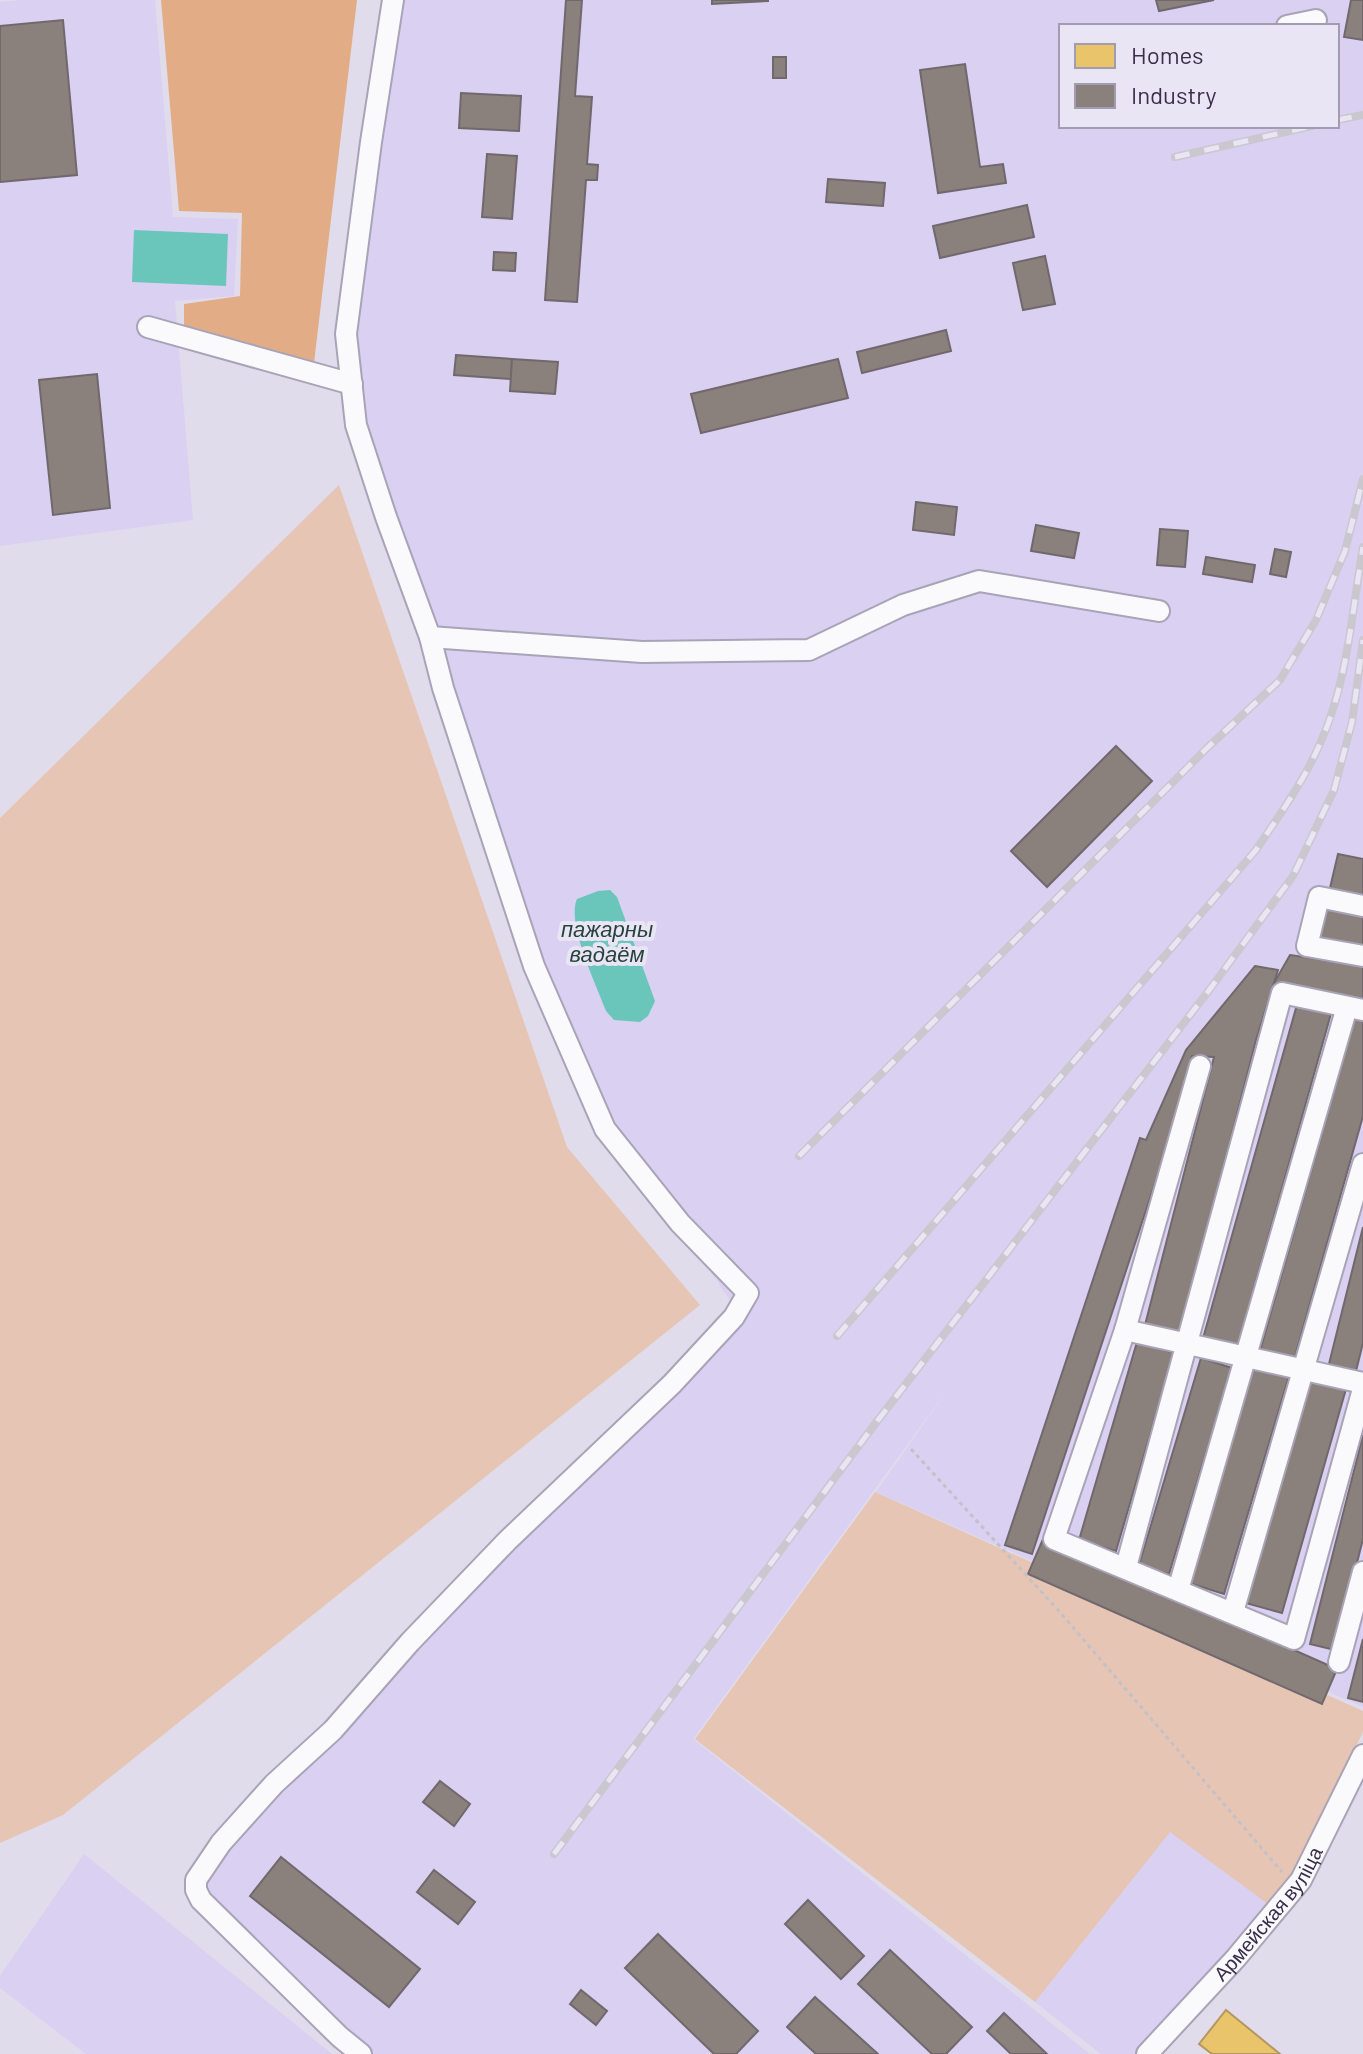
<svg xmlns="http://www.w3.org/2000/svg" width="1363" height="2054" font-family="Barlow,sans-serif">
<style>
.built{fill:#d9d0f2;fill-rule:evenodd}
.green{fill:#e6c5b4}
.forest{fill:#e2ad86}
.water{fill:#6ac6ba}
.homes{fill:#e9c46a;stroke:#b49761;stroke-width:2}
.industry{fill:#8a817c;stroke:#71686e;stroke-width:2}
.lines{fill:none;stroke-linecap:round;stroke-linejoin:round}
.minor-casing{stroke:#a9a3b7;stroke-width:24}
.path{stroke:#c3c1c8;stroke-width:3;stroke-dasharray:4 4;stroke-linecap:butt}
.minor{stroke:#fafafc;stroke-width:20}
.rail-casing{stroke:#cac8ce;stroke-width:8}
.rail{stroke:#e9e5f4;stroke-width:5;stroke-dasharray:15;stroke-linecap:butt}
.labels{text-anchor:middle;stroke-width:8;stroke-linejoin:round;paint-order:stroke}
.street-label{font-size:20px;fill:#382f4c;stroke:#e9e5f4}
.water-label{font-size:22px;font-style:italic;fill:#28433d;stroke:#e9e5f4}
</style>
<rect width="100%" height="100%" fill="#e0dcec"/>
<g class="built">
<path d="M22 0H155L173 217 238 219 234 296 175 301 193 520 0 546V2Z"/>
<path d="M382 0H1363V1707L876 1492 953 1382 693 1739 1090 2054H371L206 1899 201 1878 331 1723 677 1373 733 1305 605 1114 538 964 371 497 341 394 335 328ZM1061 26H1337V126H1061Z"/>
<path d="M1170 1831 1272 1907 1147 2054H1101L1035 2002Z"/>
<path d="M84 1854 332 2054H86L0 1988V1976Z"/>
</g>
<g class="green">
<path d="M339 485 567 1147 700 1305 63 1815 0 1843V818Z"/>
<path d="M875 1492 1363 1711V1732L1286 1889 1272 1907 1170 1832 1035 2002 695 1739Z"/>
</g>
<path class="forest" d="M161 0H357L314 363 184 330V304L240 296 242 213 179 211Z"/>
<g class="water">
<path d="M134 230 228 234 226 286 132 282Z"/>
<path d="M610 890 617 897 655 1001 648 1016 640 1022 614 1020 606 1011C597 986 566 923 577 899L598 891Z"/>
</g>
<path class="homes" d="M1226 2010 1280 2054H1212L1199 2044Z"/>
<g class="industry">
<path d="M566 0H582L575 96 592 97 587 164 598 165 597 180H586L577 302 545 300Z"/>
<path d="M712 0H768V1L712 4Z"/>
<path d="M1156 0H1214L1159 11Z"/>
<path d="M1351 0H1363V40L1344 37Z"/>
<path d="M63 20 77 175 0 182V26Z"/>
<rect x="773" y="57" width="13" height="21"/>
<path d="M965 64 980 167 1003 164 1006 183 938 193 920 70Z"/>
<path d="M461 93 521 96 519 131 459 128Z"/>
<path d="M487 154 517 156 512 219 482 217Z"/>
<path d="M828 179 885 183 883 206 826 202Z"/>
<path d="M1027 205 1034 237 940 258 933 226Z"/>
<path d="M494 252 516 253 515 271 493 270Z"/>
<path d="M1045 256 1055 304 1023 310 1013 263Z"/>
<path d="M946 330 951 351 862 373 857 352Z"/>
<path d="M456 355 512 359 511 379 454 375Z"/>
<path d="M512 359 558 362 555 394 510 391Z"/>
<path d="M838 359 848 398 701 433 691 394Z"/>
<path d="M97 374 110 508 53 515 39 380Z"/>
<path d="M916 502 957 507 954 535 913 530Z"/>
<path d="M1036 525 1079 533 1074 558 1031 551Z"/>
<path d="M1160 529 1188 531 1185 567 1157 565Z"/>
<path d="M1275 549 1291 552 1286 577 1270 574Z"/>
<path d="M1206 557 1255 565 1252 582 1203 574Z"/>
<path d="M1116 746 1152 781 1047 887 1011 851Z"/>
<path d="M1338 854 1363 859V897L1330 888Z"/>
<path d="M1322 906 1363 913V945L1312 936Z"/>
<path d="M1290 955 1363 966V1002L1274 983Z"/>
<path d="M1255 966 1278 970 1256 1040 1181 1333 1145 1325 1214 1057 1192 1056 1167 1147 1032 1554 1005 1545 1140 1138 1146 1140 1186 1050Z"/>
<path d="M1298 1001 1332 1010 1236 1352 1202 1342Z"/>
<path d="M1356 1014 1363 1016V1116L1294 1360 1260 1351Z"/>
<path d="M1363 1227V1343L1356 1371 1329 1364Z"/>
<path d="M1137 1342 1174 1353 1116 1551 1079 1540Z"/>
<path d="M1201 1358 1232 1368 1169 1574 1139 1565Z"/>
<path d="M1251 1365 1289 1376 1224 1594 1186 1582Z"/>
<path d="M1311 1379 1346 1389 1282 1613 1246 1603Z"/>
<path d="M1363 1435V1539L1335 1650 1310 1644Z"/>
<path d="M1043 1539 1337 1669 1322 1704 1028 1574Z"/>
<path d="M1363 1639V1702L1348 1698Z"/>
<path d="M440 1781 470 1804 454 1826 423 1802Z"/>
<path d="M281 1857 420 1969 389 2007 250 1896Z"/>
<path d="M434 1870 475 1902 458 1924 417 1892Z"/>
<path d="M808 1900 864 1956 841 1979 785 1924Z"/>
<path d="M658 1934 758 2031 736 2054H714L625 1968Z"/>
<path d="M890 1950 972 2027 946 2054H932L858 1984Z"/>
<path d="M581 1990 607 2011 596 2025 570 2004Z"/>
<path d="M815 1997 878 2054H816L787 2027Z"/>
<path d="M1004 2013 1047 2054H1011L987 2031Z"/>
</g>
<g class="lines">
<g class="minor-casing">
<g id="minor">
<path d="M1287 26 1316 20"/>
<path d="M148 327 352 384"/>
<path d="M430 637 642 652 809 650 903 605 979 581 1159 611"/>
<path d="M1363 906 1319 897 1307 946 1363 956"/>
<path d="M1200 1066 1125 1330 1054 1539 1294 1639 1363 1389"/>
<path d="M1125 1330 1363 1383"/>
<path d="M1126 1567 1282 993 1363 1010"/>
<path d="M1178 1590 1347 1007"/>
<path d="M1233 1612 1363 1164"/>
<path d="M1339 1662 1363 1572"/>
<path d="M361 2054 340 2037 201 1900 196 1890V1880L221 1843 274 1784 333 1730 410 1642 508 1540 672 1384 734 1317 748 1293 680 1223 605 1129 534 966 443 688 430 637 386 517 356 425 346 334 371 142 393 0"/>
<path id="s1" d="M1147 2054 1236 1958 1301 1880 1363 1755"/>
</g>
</g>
<path class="path" d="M911 1449 1059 1611 1282 1872"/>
<use href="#minor" class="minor"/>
<g class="rail-casing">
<g id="rail">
<path d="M1337 120 1363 115"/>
<path d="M1175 157 1312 126"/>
<path d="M799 1156 1206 749 1280 680 1316 620 1345 551 1363 479"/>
<path d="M837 1336 1256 850C1280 814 1305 780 1322 739 1348 679 1352 611 1363 547"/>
<path d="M554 1854 875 1424 1210 989 1293 876 1334 790 1352 722 1363 640"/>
</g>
</g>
<use href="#rail" class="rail"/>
</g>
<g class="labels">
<g class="street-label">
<text dy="7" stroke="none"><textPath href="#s1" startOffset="186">Армейская вуліца</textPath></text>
</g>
<g class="water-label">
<text x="607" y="937">пажарны<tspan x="607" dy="25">вадаём</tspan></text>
</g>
</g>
<rect x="1059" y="24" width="280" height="104" fill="#e9e5f4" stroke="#a29cb1" stroke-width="2"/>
<rect x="1075" y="44" width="40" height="24" fill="#e9c46a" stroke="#a29cb1" stroke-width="2"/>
<text x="1131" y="64" font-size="24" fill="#382f4c">Homes</text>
<rect x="1075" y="84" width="40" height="24" fill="#8a817c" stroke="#a29cb1" stroke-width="2"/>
<text x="1131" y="104" font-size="24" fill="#382f4c">Industry</text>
</svg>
